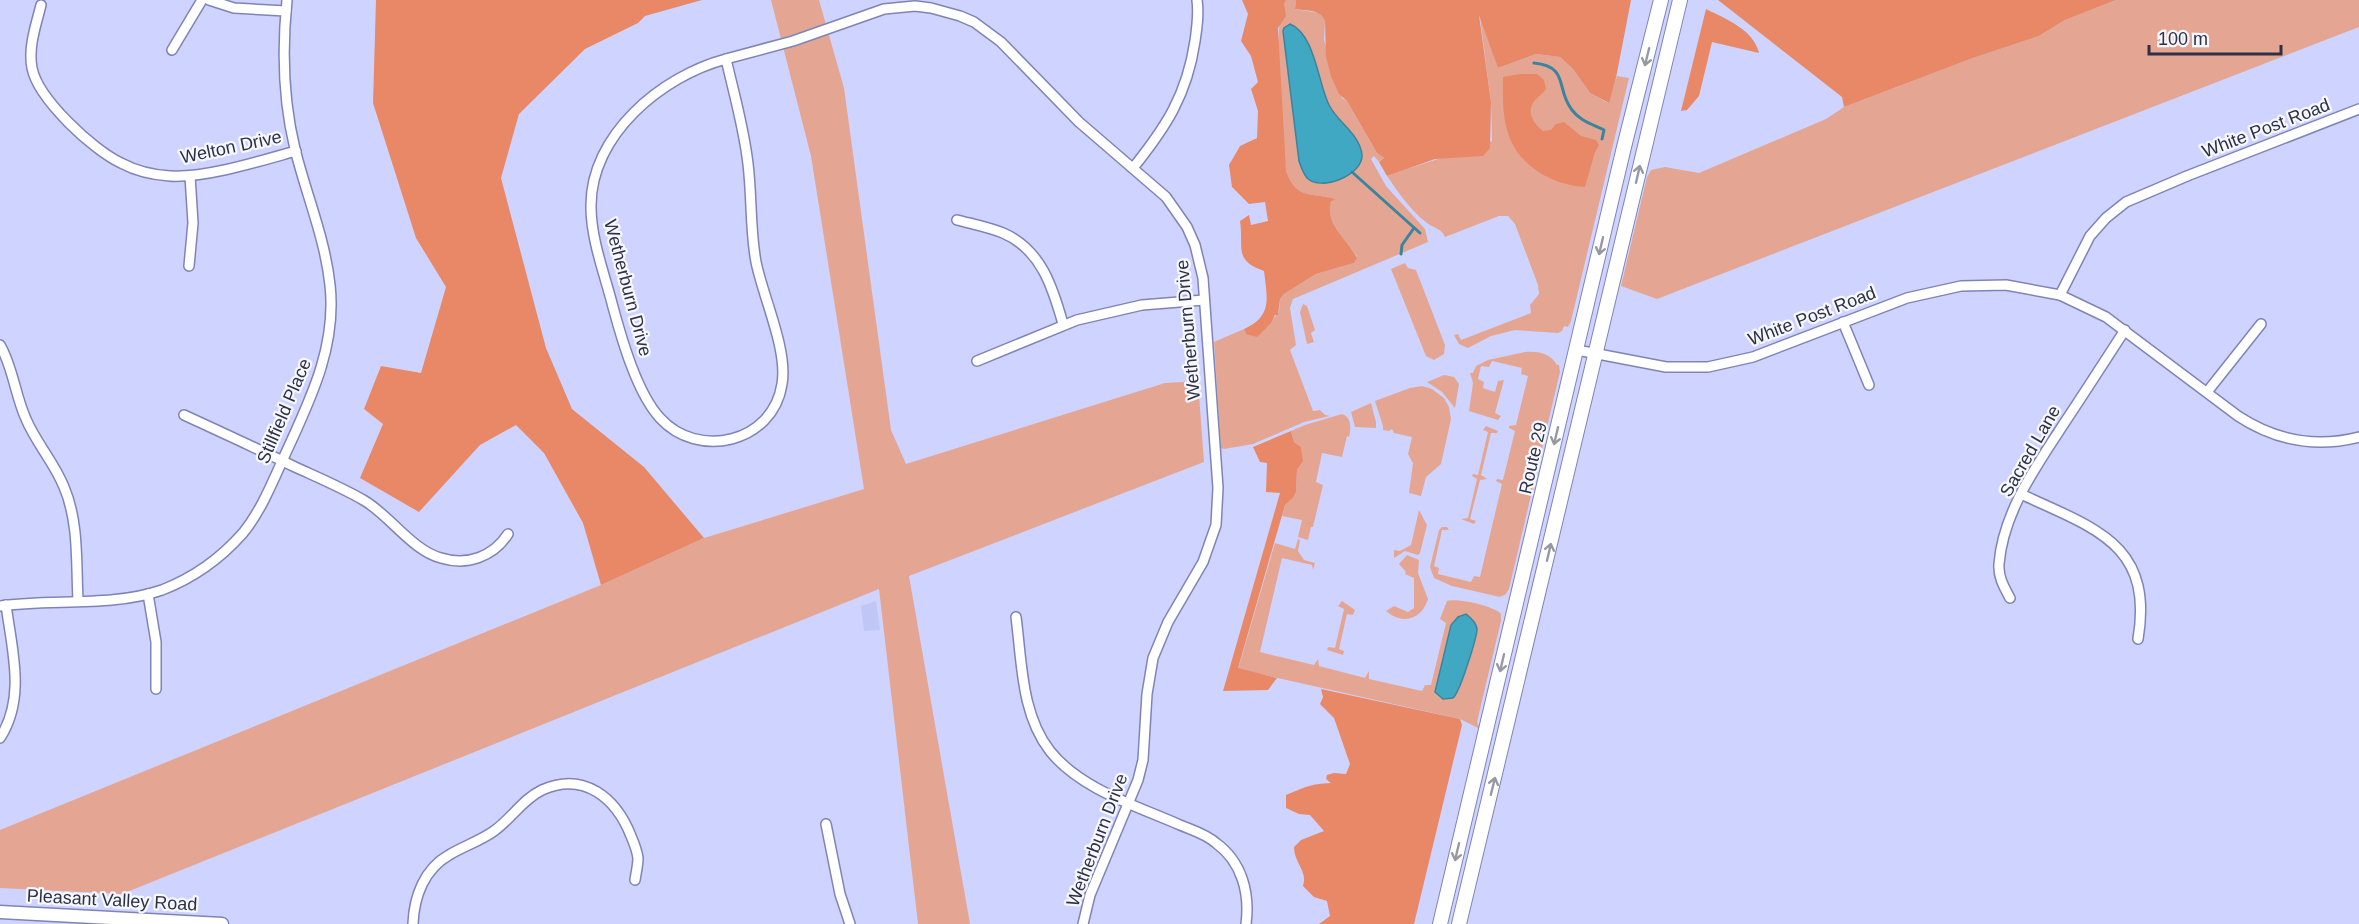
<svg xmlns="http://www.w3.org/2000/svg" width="2359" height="924" font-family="Arial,sans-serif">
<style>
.built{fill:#c0c6f6}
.green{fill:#e4a692}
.forest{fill:#e88867}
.water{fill:#41a8c4;stroke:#3b849e;stroke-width:1.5}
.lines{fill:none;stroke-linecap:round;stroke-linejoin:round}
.stream{stroke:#3b849e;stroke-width:3}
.minor-casing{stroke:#7f84b6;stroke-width:12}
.secondary-casing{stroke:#7f84b6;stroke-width:15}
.primary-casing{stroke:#7f84b6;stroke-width:16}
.minor{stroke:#fff;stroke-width:9}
.secondary{stroke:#fff;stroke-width:12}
.primary{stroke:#fff;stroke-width:14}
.oneway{stroke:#9698a2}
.labels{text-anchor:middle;stroke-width:4.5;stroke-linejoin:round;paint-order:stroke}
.street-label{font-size:18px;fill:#2e3145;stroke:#f7f8fd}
</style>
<rect width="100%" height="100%" fill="#ced4ff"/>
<path class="built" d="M876 601 880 630 864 631 861 606Z"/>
<g class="green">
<path d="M771 0H819L844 88 891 430 906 464 1165 383 1198 381 1204 462 909 576 970 924H918L879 589 122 894 0 888V830L601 585 704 538 864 489 811 156Z"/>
<path d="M1286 0H1296L1295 9 1319 13 1323 16 1325 21 1324 40 1342 98 1347 101 1377 153 1384 158 1379 162 1374 156 1371 159 1386 186 1425 229 1428 242 1293 299 1290 308 1296 345 1290 350 1313 411 1320 410 1325 415 1330 416 1304 422 1253 444 1224 449 1221 448 1214 342 1244 329 1246 334 1265 328 1279 312 1280 299 1284 294 1316 274 1354 263 1357 256C1348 244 1318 213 1334 199 1310 192 1297 200 1286 171 1282 144 1271 18 1286 0Z"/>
<path d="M2116 0H2359V27L1657 299 1621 286 1647 177 1651 170 1665 167 1699 173 1826 119 1844 107 1973 58 2039 36 2065 20Z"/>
<path d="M1479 10 1498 68 1536 54 1560 57 1573 69 1590 93 1608 103 1617 76 1629 78 1571 321 1568 327 1564 326 1562 331 1558 333 1515 330 1491 336 1468 348 1459 344 1454 335 1458 334 1461 340 1531 313 1530 305 1539 294 1538 285 1515 224 1508 216H1499L1445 237C1442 229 1434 228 1427 223 1411 211 1398 192 1387 176 1422 163 1457 154 1492 141L1491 102Z"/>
<path d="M1405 263 1408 268 1416 270 1445 345 1444 354 1434 360 1426 356 1391 269Z"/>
<path d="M1303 304 1307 306 1315 330 1311 333 1314 342 1307 344 1300 312Z"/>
<path d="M1525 352C1538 351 1550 353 1557 365H1559L1560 372 1509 589 1506 594 1500 597 1452 586 1434 578 1430 567 1439 530 1442 527H1447L1449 530H1442L1434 566 1439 568 1438 574 1471 582 1474 576 1480 577 1502 484 1496 481 1497 479 1503 480 1515 431 1509 428V426L1516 425 1528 376 1521 374 1522 368 1492 361 1489 367 1481 366 1478 379 1484 382 1483 388 1495 392 1498 381 1504 380 1495 413 1501 416 1498 420 1469 411 1473 383 1470 373H1473L1476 366 1488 360Z"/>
<path d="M1444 375 1454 377 1459 384 1455 408 1442 392 1427 382Z"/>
<path d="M1422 386 1432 389 1444 398 1449 407 1451 419 1441 464 1426 477 1421 496 1409 493 1413 463 1408 454 1412 437 1394 433 1392 429 1389 431 1383 430V426L1375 401 1410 388Z"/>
<path d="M1371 403 1376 422V428L1355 427 1351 412Z"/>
<path d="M1342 414C1352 417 1351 429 1349 437L1347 436 1342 457 1322 453 1316 482 1323 485 1313 527H1311L1308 540 1298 537 1302 520 1282 516 1285 505 1293 498 1296 492 1297 470 1301 464 1302 458 1301 447 1294 442 1291 431 1305 425Z"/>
<path d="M1486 426 1498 431 1497 433H1491L1481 475 1487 479 1480 480 1470 519 1476 521 1474 524 1461 519 1468 518 1477 479 1472 476 1473 474 1478 475 1488 432 1483 430Z"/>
<path d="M1419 510 1427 525 1420 553 1418 555 1405 551 1394 558V550L1400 551 1411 545Z"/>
<path d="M1298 539 1300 540 1298 551 1304 560 1315 563 1313 570 1312 565 1282 558 1260 652 1314 665 1318 659 1319 666 1365 678 1369 671V679L1422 691 1425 685H1431L1446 623 1440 619 1447 601C1458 598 1494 606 1501 614V621L1477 722 1480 729 1460 719 1238 669 1275 543 1295 549Z"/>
<path d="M1407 555 1419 560 1418 573 1428 599C1422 620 1402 625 1386 611L1394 606 1408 612 1414 608V578L1405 574 1406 572 1399 564Z"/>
<path d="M1342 601 1355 610 1353 615 1347 614 1339 649 1344 651 1343 655 1327 650 1328 647 1335 648 1344 609 1338 606Z"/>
</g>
<g class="forest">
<path d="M376 0H702L645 16 638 23 585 49 519 114 501 178 546 348 572 409 644 467 704 538 601 585 583 523 544 453 516 425 480 445 419 512 360 478 383 424 364 409 381 366 421 373 446 287 416 238 373 103Z"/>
<path d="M1242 0H1286L1284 4 1286 16 1278 28 1286 171C1297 200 1310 192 1335 199L1331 202C1324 224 1349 241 1357 258L1354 263 1316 274 1284 294 1280 299 1278 315H1275L1271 323 1257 337 1246 334 1244 329C1273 316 1267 298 1264 271 1233 260 1244 248 1240 221L1249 215 1251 225 1268 221 1265 202 1249 204 1232 187 1229 165 1240 146 1257 138 1258 111 1251 89 1258 82 1251 56 1241 41 1248 14Z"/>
<path d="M1296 0H1631L1616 78 1609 103 1590 93 1573 69 1560 57 1536 54 1498 68 1479 15 1491 102 1490 148 1483 156 1435 159 1387 176 1379 162 1384 158 1377 153 1347 101 1339 94 1331 76 1326 57 1325 21C1321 9 1306 11 1295 9Z"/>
<path d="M1718 0H2116L2065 20 2039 36 1973 58 1844 107 1842 97Z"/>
<path d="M1706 9C1726 19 1754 30 1759 53L1712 42 1699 96 1687 110 1681 111Z"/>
<path d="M1520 74H1537L1544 80 1546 89C1542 94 1534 100 1532 105 1527 115 1536 126 1543 131L1551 130 1556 124 1564 122 1581 136 1596 140 1599 145 1595 152 1585 187C1553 185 1518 166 1508 133 1502 115 1503 95 1503 77Z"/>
<path d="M1291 431 1294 442 1301 447 1303 461 1297 470 1296 492 1293 498 1285 505 1238 668 1277 678 1268 690 1223 691 1280 493 1266 492 1267 463 1260 462 1253 447Z"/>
<path d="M1321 689 1460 719 1462 725 1414 924H1319L1330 916 1327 901 1314 897 1303 886C1308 871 1294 863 1294 847L1301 840 1324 831 1310 815 1299 814 1286 808V795C1306 787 1309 784 1331 783L1326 779 1327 775 1334 773 1346 774 1350 764 1334 718 1320 704 1323 697Z"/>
</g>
<g class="water">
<path d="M1290 24C1315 34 1318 83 1329 105 1338 123 1360 134 1362 155 1363 175 1321 192 1307 178 1303 173 1301 167 1299 161L1283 31 1284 28Z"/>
<path d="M1466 614C1471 618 1477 623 1477 630 1476 640 1460 692 1453 698L1443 699 1435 692 1451 625 1458 617Z"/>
</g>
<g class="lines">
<g class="stream">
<path d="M1534 63C1570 67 1555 88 1572 110 1580 121 1592 124 1604 130L1602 139"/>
<path d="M1352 172 1420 233"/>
<path d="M1401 254 1402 245 1414 228"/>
</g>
<g class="minor-casing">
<g id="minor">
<path d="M209 0 234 8 286 11"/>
<path d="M41 5C36 25 28 47 32 68 38 99 93 150 121 163 136 171 153 175 170 176 206 178 260 161 296 151"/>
<path d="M172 50 202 0"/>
<path d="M726 59 793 41 884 9 915 6 931 8 960 16 974 22 1001 42 1079 122 1166 197 1187 227 1195 245 1203 278 1218 488 1216 525 1203 562 1168 622 1153 658 1147 694 1143 760 1138 780 1090 895 1083 924"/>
<path d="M726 59C734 94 744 128 748 164 752 196 750 230 756 262 763 297 788 350 782 384 773 443 698 460 660 418 637 393 622 340 613 307 605 275 591 240 591 207 590 135 662 76 726 59Z"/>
<path d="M1133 168C1166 127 1187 95 1195 41 1197 27 1199 14 1197 0"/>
<path d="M957 220C972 224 988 227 1003 233 1041 249 1053 288 1063 324"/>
<path d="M189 266 193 223 190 176"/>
<path d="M2060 295 2090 236 2106 218 2126 202 2187 176 2359 109"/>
<path d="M1843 322 1869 385"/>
<path d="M0 345C13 367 15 395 26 419 36 443 54 462 64 487 79 522 76 563 78 600"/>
<path d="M1577 350 1666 367H1708L1753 357 1907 298 1961 286 2006 285 2060 295 2106 317 2238 416C2276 441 2316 448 2359 437"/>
<path d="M977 361 1077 320 1142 305 1204 300"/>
<path d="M2207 392 2261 324"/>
<path d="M184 415C221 432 258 449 295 467 319 478 343 488 365 501 390 516 413 551 441 558 467 566 493 557 508 534"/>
<path d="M2021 494C2093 528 2154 543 2138 639"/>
<path d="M148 594 156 642V689"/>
<path d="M2010 598C2004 587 1998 577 1999 564 2003 511 2039 462 2067 419 2087 389 2106 359 2125 330"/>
<path d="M0 606C52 599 113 607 162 590 193 578 221 558 243 533 261 511 272 483 284 457 309 402 337 348 330 285 325 238 306 194 295 149 283 100 282 49 287 0"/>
<path d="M1016 617C1022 662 1021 714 1050 751 1080 789 1137 806 1180 825 1192 830 1206 834 1216 843 1242 862 1250 893 1246 924"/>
<path d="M0 738C26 698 12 650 6 605"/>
<path d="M826 824 840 894 850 924"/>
<path d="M413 924C414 897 424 869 449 855 464 846 480 841 494 831 511 819 523 799 542 790 584 771 616 798 631 836 634 843 637 850 638 858 638 865 636 873 635 880"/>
</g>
</g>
<g class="secondary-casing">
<path id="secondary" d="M0 912 222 924"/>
</g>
<g class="primary-casing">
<g id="primary">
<path d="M1440 924 1624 147 1661 0"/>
<path d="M1459 924 1680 0"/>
</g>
</g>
<use href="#minor" class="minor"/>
<use href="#secondary" class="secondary"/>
<use href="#primary" class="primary"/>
</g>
<defs><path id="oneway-shaft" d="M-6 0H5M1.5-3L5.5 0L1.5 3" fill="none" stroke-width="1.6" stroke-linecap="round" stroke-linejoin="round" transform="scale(1.5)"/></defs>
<g class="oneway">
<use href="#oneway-shaft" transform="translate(1647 57) rotate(104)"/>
<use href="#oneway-shaft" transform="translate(1638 174) rotate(-77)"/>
<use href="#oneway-shaft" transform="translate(1601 246) rotate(103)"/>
<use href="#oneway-shaft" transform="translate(1556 436) rotate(103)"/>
<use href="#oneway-shaft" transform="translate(1549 552) rotate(-77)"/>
<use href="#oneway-shaft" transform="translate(1502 663) rotate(103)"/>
<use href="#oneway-shaft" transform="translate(1493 786) rotate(-76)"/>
<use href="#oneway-shaft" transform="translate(1457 852) rotate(103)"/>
</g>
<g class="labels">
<g class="street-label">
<text transform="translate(2266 128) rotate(-21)" y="6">White Post Road</text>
<text transform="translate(231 147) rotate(-12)" y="6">Welton Drive</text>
<text transform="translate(628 288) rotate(75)" y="6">Wetherburn Drive</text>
<text transform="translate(1812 316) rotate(-21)" y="6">White Post Road</text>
<text transform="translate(1188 330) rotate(-95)" y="6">Wetherburn Drive</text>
<text transform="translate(284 411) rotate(-67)" y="6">Stillfield Place</text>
<text transform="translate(2030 451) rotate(-60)" y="6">Sacred Lane</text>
<text transform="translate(1533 458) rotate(-77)" y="6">Route 29</text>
<text transform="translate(1097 840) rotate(-69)" y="6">Wetherburn Drive</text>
<text transform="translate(112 900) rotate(3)" y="6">Pleasant Valley Road</text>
</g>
</g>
<path d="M2149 45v9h132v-9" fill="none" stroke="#2e3145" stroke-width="3"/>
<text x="2158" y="45" font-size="18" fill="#2e3145" stroke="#f7f8fd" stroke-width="4.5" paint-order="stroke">100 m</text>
</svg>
